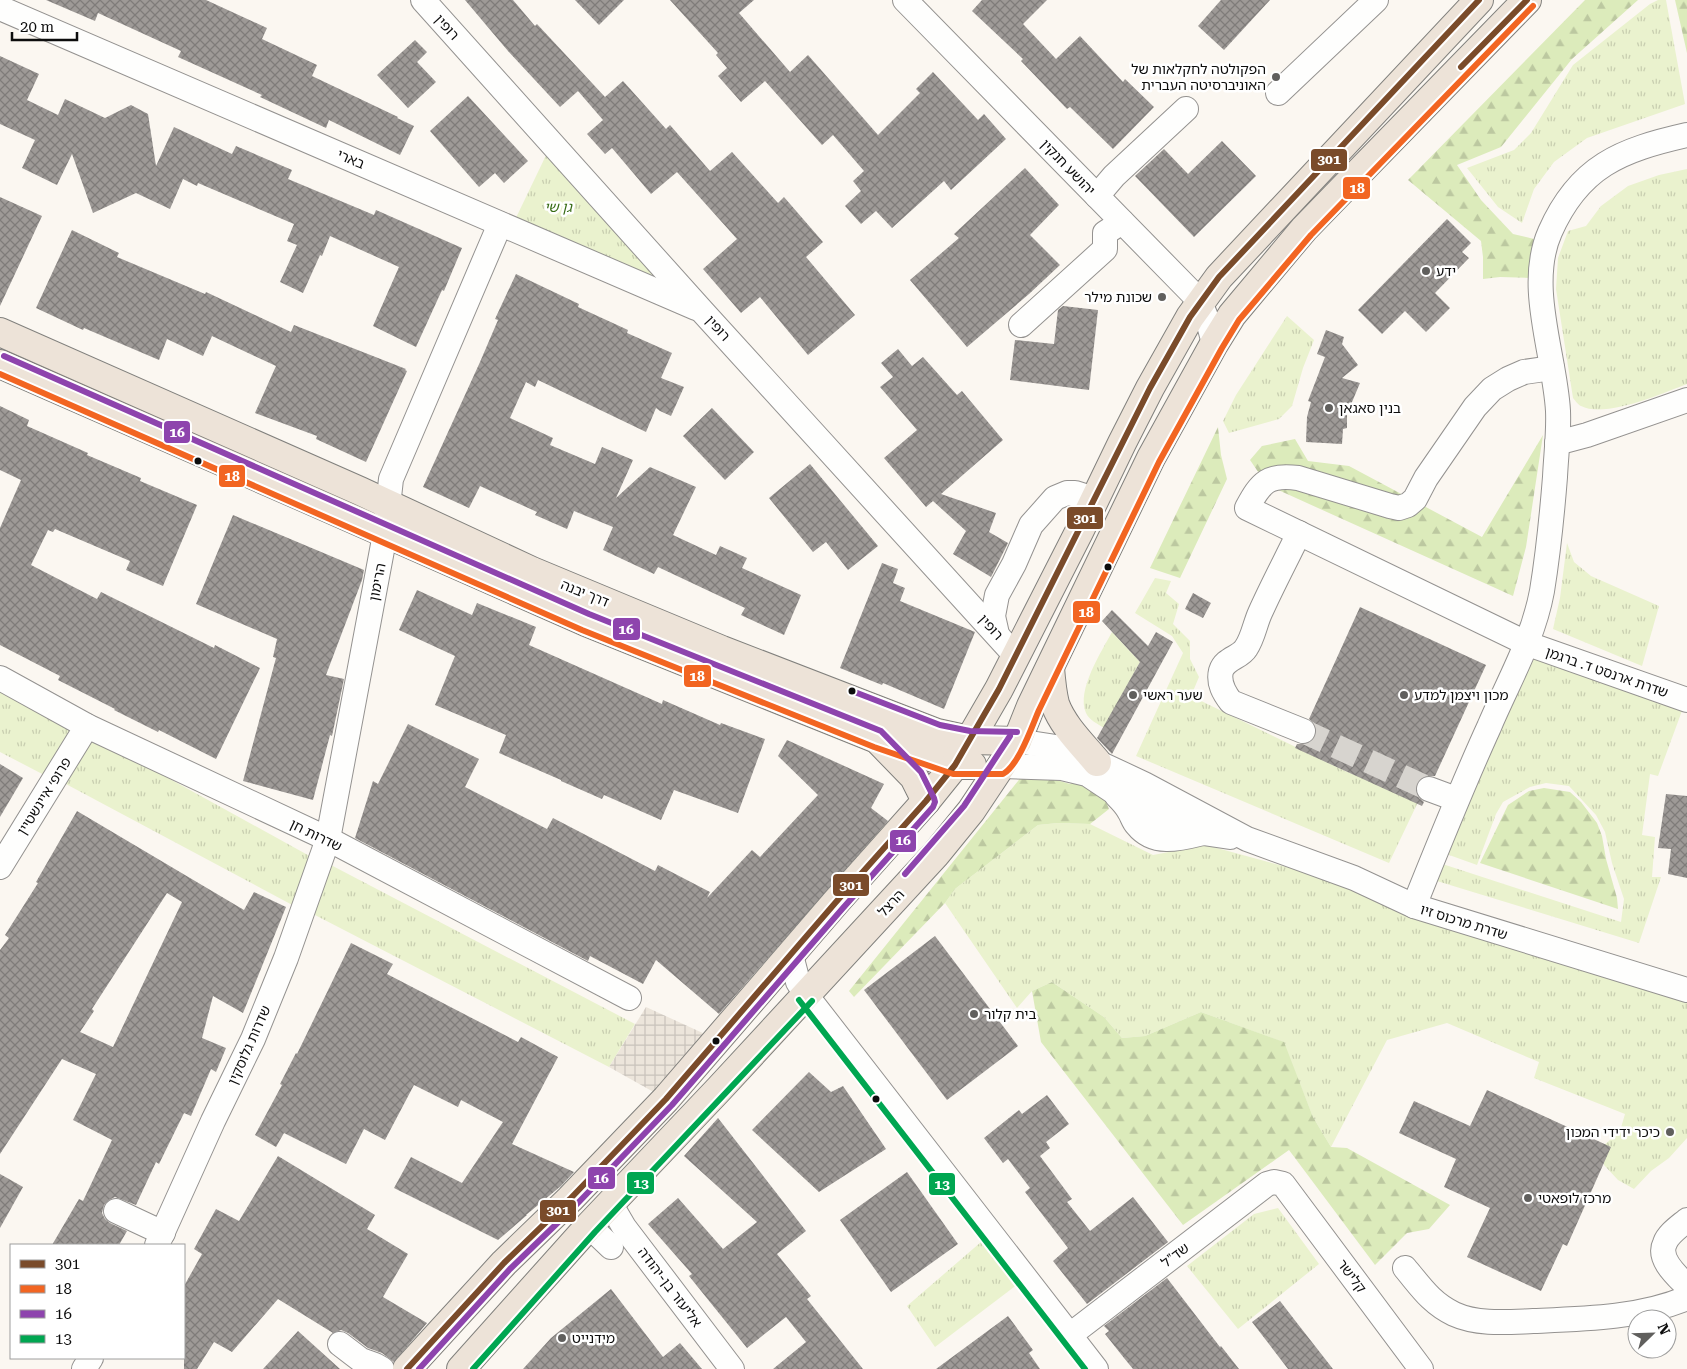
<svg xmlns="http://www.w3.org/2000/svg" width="1687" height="1369" font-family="'Roboto Serif','Noto Sans Hebrew',serif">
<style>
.grass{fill:url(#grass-tufts)}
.forest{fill:url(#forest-firs)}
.plaza{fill:url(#plaza-grid)}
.building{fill:url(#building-cross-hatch);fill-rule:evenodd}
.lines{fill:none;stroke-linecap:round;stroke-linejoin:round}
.minor-tunnel{stroke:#d7d4cf;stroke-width:24;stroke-dasharray:24 12;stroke-linecap:butt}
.minor-casing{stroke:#949290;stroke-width:26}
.major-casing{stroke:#81807d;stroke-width:30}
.minor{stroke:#fefefd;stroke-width:24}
.major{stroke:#ede3d8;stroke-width:28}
.bus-1-casing{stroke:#fff;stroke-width:10}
.bus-2-casing{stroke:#fff;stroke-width:10}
.bus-3-casing{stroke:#fff;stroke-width:10}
.bus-4-casing{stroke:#fff;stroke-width:10}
.bus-1{stroke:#7a4b2a;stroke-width:6}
.bus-2{stroke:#f26522;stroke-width:6}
.bus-3{stroke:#8e44ad;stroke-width:6}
.bus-4{stroke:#00a651;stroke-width:6}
.poi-dot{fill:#605f5d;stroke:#fff;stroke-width:2}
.bus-dot{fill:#0d0d0d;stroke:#fff;stroke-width:2}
.labels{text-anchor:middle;stroke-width:5;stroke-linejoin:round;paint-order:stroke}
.street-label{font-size:14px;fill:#0d0d0d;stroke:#fff}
.poi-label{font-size:14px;fill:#0d0d0d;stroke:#fff;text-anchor:start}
.park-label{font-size:14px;font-style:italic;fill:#376c16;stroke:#fff}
.line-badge{stroke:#fff;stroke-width:2}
.badge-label{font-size:14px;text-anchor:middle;font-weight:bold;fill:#fff}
</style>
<defs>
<pattern id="grass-tufts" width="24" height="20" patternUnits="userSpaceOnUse" patternTransform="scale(1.25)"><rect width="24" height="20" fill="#eaf2ce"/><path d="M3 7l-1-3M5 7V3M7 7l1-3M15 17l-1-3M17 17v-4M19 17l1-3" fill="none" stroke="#c8ceb0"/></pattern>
<pattern id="forest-firs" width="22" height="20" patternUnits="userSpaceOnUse" patternTransform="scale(1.25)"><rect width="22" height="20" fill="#dcebbb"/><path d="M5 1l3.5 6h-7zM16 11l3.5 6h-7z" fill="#bcc8a0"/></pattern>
<pattern id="plaza-grid" width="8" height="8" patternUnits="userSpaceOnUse" patternTransform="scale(1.25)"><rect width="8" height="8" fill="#ece5db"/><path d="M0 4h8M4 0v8" fill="none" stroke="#c9c3bb"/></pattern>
<pattern id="building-cross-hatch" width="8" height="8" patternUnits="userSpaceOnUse" patternTransform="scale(1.25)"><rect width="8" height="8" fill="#9e9a97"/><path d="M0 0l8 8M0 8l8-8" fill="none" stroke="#7f7c7a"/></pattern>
</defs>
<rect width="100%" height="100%" fill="#fbf7f1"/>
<g class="grass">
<path d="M1658 0H1666L1685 104 1587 138 1554 162 1534 189 1522 223 1498 207 1467 168 1514 150 1531 133 1573 65 1650 4Z"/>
<path d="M550 147 683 296 513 224Z"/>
<path d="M1687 169V384C1663 393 1605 419 1581 406 1578 405 1575 400 1573 398L1556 289 1558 258 1568 231 1586 226 1601 206 1628 186 1659 175Z"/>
<path d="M1287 316 1314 340 1303 368 1292 406 1279 419 1229 433 1223 421 1236 395Z"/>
<path d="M1567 543 1574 562 1591 576 1659 606 1642 666 1553 629 1560 598Z"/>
<path d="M1155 578 1171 581 1166 593 1179 604 1173 624 1190 641V659L1199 677 1191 696 1345 771 1419 800 1389 863 1136 756 1183 653 1172 636 1135 613Z"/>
<path d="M1112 632 1140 662 1104 728C1098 724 1089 720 1086 713 1076 690 1102 651 1112 632Z"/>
<path d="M1515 646 1686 700 1658 776 1650 774 1642 835 1655 837 1652 877H1661L1639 943 1414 874 1421 857 1621 922 1624 899 1612 863 1605 832 1596 815 1569 786 1546 783 1530 787 1503 802 1496 814 1477 865 1427 847Z"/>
<path d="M0 686 79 727 48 777 0 752Z"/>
<path d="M92 736 315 859 296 907 64 783Z"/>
<path d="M1058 823 1090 824 1153 855 1206 845 1320 876 1687 991V1138L1669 1158 1651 1171 1634 1189 1618 1180 1604 1165 1601 1148 1620 1131 1625 1114 1534 1078 1539 1062 1447 1023 1387 1040 1331 1147 1313 1117 1283 1042 1201 1012 1145 1036 1122 1038 1104 1017 1052 982 1032 991 1017 1008 945 903 955 889 1038 825Z"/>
<path d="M329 864 635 1024 609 1067 313 914Z"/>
<path d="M1278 1208 1319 1264 1238 1329 1187 1266 1254 1214Z"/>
<path d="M981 1242 1018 1284 935 1347 907 1306Z"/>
</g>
<g class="forest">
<path d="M1585 0H1638L1572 59 1501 147 1457 165 1481 200 1513 234 1534 239 1532 278 1500 277 1483 279V257L1481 241 1408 180Z"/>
<path d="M1675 0H1687V53Z"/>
<path d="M1218 427 1221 455 1227 479 1180 578 1150 568Z"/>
<path d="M1543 435 1526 547 1513 596 1267 485 1250 460 1262 446 1295 439 1308 461 1349 466 1482 537Z"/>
<path d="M1026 771 1070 784 1082 778 1100 787 1109 809 1090 824 1058 823 1038 825 955 889 945 903 854 997 849 991Z"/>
<path d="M1544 788 1570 792 1581 802 1597 823 1602 836 1606 859 1617 898 1618 909 1480 863 1508 805 1529 791Z"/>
<path d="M1052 982 1104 1017 1122 1038 1145 1036 1201 1012 1284 1042 1313 1117 1331 1147 1347 1148 1450 1205 1429 1229 1407 1233 1375 1265 1289 1150 1183 1225 1041 1042 1032 991Z"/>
</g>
<path class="plaza" d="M646 1007 718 1040 666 1099 609 1067Z"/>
<g class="building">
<path d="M46 0H206L267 28 262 39 317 65 312 76 398 117 397 118 414 126 400 155 329 120 326 128 260 97 262 95 178 57 181 51 98 13 95 21Z"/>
<path d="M465 0H513L535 26 537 24 605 97 623 81 666 129 670 125 710 171 732 152 778 203 784 197 823 242 806 257 855 315 808 355 760 297 741 313 703 269 737 239 677 172 651 194 612 148 605 154 587 134 603 120 578 91 560 107 508 51Z"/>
<path d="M575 0H624L599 25Z"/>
<path d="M670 0H754L739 13 790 72 808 55 878 135 920 93 916 89 933 72 978 120 984 114 1006 139 951 190 944 181 892 228 876 211 861 224 845 206 861 191 853 181 864 171 833 135 822 145 765 81 741 102 718 76 727 68 716 55 718 53Z"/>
<path d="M982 0H1047L1023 24 1056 59 1080 36 1123 82 1125 79 1154 107 1113 149 1070 107 1067 109 1021 61 1023 59 972 11Z"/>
<path d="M1221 0H1270L1224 50 1198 26Z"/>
<path d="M415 40 427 52 417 62 436 82 408 108 377 75Z"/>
<path d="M0 56 39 74 27 100 58 115 65 99 105 118 131 105 148 114 156 166 174 127 232 154 236 146 292 170 288 179 374 215 376 210 462 248 444 291 442 290 416 347 373 326 399 267 330 236 322 256 320 255 303 293 280 282 297 245 287 241 294 224 198 183 197 186 183 179 170 209 136 193 93 213 72 154 57 185 22 168 35 140 0 124Z"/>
<path d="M468 96 528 161 504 183 495 173 479 187 430 131Z"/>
<path d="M1222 141 1256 176 1194 237 1135 176 1164 149 1188 174Z"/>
<path d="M1025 168 1059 205 1030 235 1060 265 1029 294 967 347 910 280 959 238 954 234Z"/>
<path d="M0 197 42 216 0 306Z"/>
<path d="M1447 219 1471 243 1462 252 1469 258 1435 293 1450 308 1426 332 1405 311 1382 334 1358 310Z"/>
<path d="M72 230 119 253 117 257 205 294 206 292 291 332 294 325 406 369 405 370 407 371 366 462 316 439 317 436 255 413 276 366 212 336 203 356 167 339 159 360 84 328 83 330 36 308Z"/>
<path d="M516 274 579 304 578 307 628 330 627 333 672 353 661 378 684 387 671 416 660 411 656 408 646 432 538 380 535 387 526 382 510 418 553 438 550 445 595 464 602 447 633 460 616 498 650 467 696 487 673 535 716 555 720 546 747 558 742 568 801 595 784 635 741 615 745 608 658 567 654 574 603 550 613 527 574 511 567 529 535 515 537 512 480 486 469 508 423 487 480 362 498 320 495 319Z"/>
<path d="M1063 306 1098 310 1089 390 1010 380 1015 340 1054 344 1058 310Z"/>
<path d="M1326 330 1344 337 1342 344 1358 365 1342 378 1360 383 1347 414V428L1343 429 1342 444 1306 442 1307 417 1311 402 1308 401 1325 357 1317 354Z"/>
<path d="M898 349 912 366 923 357 957 395 962 391 1003 440 941 494 996 513 989 532 1008 543 991 577 953 554 966 531 933 501 926 507 884 458 917 430 880 387 893 377 881 363Z"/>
<path d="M0 406 29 420 27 426 88 453 87 455 141 478 140 481 197 505 163 586 126 570 130 561 55 529 53 532 48 530 31 565 97 599 101 592 214 648 215 645 260 668 216 759 159 730 158 732 114 710 115 709 58 680 60 676 0 645V528L21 480 0 470Z"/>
<path d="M712 408 754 452 725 480 683 436Z"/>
<path d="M810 464 878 546 848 570 826 542 813 552 769 498Z"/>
<path d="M233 515 364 570 362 580 326 675 344 679 332 736 330 735 313 800 243 781 276 658 273 657 277 639 196 604Z"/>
<path d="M882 563 898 569 893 583 905 588 900 601 975 632 944 709 883 683 882 685 840 668Z"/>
<path d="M417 590 472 615 477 603 536 627 529 645 662 704 663 700 720 725 721 723 765 739 738 813 674 790 661 820 604 795 602 799 561 781V780L499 753 506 735 435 705 455 656 399 630Z"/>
<path d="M1193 593 1211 603 1203 618 1185 609Z"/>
<path d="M1360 607 1486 665 1435 776H1426L1420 779 1416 784V792L1419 798 1424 802 1422 806 1295 748 1297 744H1305L1312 741 1316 737V729L1314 723 1309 719Z"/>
<path d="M1112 610 1148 646 1156 632 1173 642 1112 754 1097 738 1140 662 1102 621Z"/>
<path d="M408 724 479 759 465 787 547 829 553 818 655 871 658 865 710 892 707 898 752 850 760 857 818 795 778 756 787 740 884 784 871 808 888 821 719 1014 656 960 643 984 590 956 588 961 355 838 373 781 378 784Z"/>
<path d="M0 764 23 778 0 817Z"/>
<path d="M1666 794 1687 796V878L1668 874 1671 849 1658 848Z"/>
<path d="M77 811 244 910 254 892 286 907 243 1013 213 996 202 1038 226 1048 216 1072 211 1069 191 1116 184 1113 159 1164 156 1162 136 1205 115 1197 109 1200 104 1205 102 1213 105 1219 110 1223 127 1231 119 1245H52L79 1199 83 1201 112 1140 73 1120 96 1074 62 1059 0 1154V950L9 938 5 935 38 883 36 882ZM167 893 182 902 113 1047 80 1032 94 1011 92 1009Z"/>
<path d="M935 936 1018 1046 947 1100 864 990Z"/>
<path d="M351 943 393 964 387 974 518 1042 521 1037 558 1057 512 1144 574 1172 561 1186 526 1215H527L498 1240 394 1188 411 1157 462 1183 503 1122 461 1100 458 1107 414 1085 385 1140 364 1129 346 1164 284 1133 276 1147 255 1135 282 1085 280 1084 296 1053 297 1054Z"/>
<path d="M809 1072 831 1092 843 1086 886 1149 819 1192 752 1130Z"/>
<path d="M1487 1090 1611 1147 1567 1246 1563 1244 1541 1291 1467 1257 1490 1208 1444 1187 1456 1159 1399 1133 1414 1101 1470 1126Z"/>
<path d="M1047 1095 1069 1124 1046 1142 1050 1148 1040 1156 1072 1199 1067 1202 1090 1231 1133 1197 1168 1242 1087 1304 1053 1261 1068 1248 1025 1192 1030 1188 1008 1159 1003 1163 984 1138 1019 1110 1022 1114Z"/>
<path d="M718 1118 806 1231 777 1254 811 1296 807 1299 863 1369H773L806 1342 786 1317 747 1348 689 1276 692 1274 648 1224 678 1198 723 1249 757 1222 684 1156Z"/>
<path d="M278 1156 375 1215 367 1229 408 1254 383 1297 427 1323 394 1362 382 1353 368 1348 348 1333 341 1330 333 1333 278 1299 232 1352 214 1342 197 1369H184V1286L202 1254 194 1249 216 1209 239 1221Z"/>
<path d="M907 1172 958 1244 891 1292 840 1220Z"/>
<path d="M0 1174 23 1187 0 1228Z"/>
<path d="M1167 1278 1220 1347 1221 1346 1239 1369H1133L1124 1358 1105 1334 1109 1331 1104 1326Z"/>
<path d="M611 1289 663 1357 680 1343 702 1369H523L551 1338Z"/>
<path d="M1280 1301 1297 1323 1333 1369H1288L1252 1322Z"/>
<path d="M1008 1316 1033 1350 1029 1353 1040 1369H936Z"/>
<path d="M298 1331 340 1369H263Z"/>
</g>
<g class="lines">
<path class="minor-tunnel" d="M1303 731 1429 789"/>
<g class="minor-casing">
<g id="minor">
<path d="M423 0 702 311 1015 655"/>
<path d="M905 0 1194 295C1205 309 1210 326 1214 344"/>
<path d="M0 8 696 308"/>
<path d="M1278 93 1376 0"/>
<path d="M1097 196 1114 176 1186 109"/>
<path d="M1021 325 1105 249V233L1122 222"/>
<path d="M1552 368 1524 372 1508 379 1492 389 1475 407 1426 478 1415 499 1408 505 1399 508 1390 506 1298 478C1268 474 1261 482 1247 508L1528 644 1687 700"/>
<path d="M1557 443 1587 435 1687 400"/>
<path d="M1299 533C1286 560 1272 586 1260 613 1255 624 1253 638 1246 648 1240 658 1225 658 1221 671 1218 683 1224 693 1231 702L1303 731"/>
<path d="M997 634 993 616 997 595 1014 564 1031 525 1055 498 1067 493H1075L1094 499"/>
<path d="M0 678 87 726 328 839 629 998"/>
<path d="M1017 741 1056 747 1097 762 1144 784 1247 839 1354 878 1414 906 1687 990"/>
<path d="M1001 766 1062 768 1087 774 1114 792 1145 809 1203 833 1230 837"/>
<path d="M1429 789 1456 799"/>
<path d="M1117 796C1121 800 1126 805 1129 811 1132 815 1133 821 1137 825 1154 846 1179 839 1203 833"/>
<path d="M0 867 87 726"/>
<path d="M1414 906C1438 846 1462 786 1489 727 1508 682 1533 640 1542 591 1548 554 1552 515 1555 477 1556 455 1559 433 1558 411 1555 355 1526 286 1550 232 1579 166 1621 150 1687 135"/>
<path d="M791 955 798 982 806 995 1096 1369"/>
<path d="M610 1203 624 1227 732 1369"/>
<path d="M116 1211 163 1233"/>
<path d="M1687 1220C1680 1226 1668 1234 1665 1243 1657 1259 1677 1276 1687 1286"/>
<path d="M589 1226 611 1247"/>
<path d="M157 1245 213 1121 253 1039 286 958 328 839 385 534 391 479 500 224"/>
<path d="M1405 1268C1421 1287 1431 1303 1454 1314 1478 1325 1508 1322 1533 1321 1584 1319 1640 1318 1687 1298"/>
<path d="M1070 1335 1267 1184 1274 1182 1283 1184 1421 1369"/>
<path d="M340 1344 361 1360 375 1365 382 1369"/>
<path d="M84 1369 91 1358"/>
</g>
</g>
<g class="major-casing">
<g id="major">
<path d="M0 332 360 491 532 571 722 650 937 733 969 740 1017 741"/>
<path d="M0 364 328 508 586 622 877 739 955 765H972"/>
<path d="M1050 668C1051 680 1052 692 1055 704 1063 726 1082 744 1097 762"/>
<path d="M880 742 914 777 926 801"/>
<path d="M407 1369 504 1263 570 1199 666 1099 836 902 926 801 955 765 999 689 1080 530 1122 443 1150 388 1190 317 1219 277 1479 0"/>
<path d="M461 1369 589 1226 719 1089 936 854 971 811 1001 766 1017 741 1031 706 1151 458 1214 344 1232 315 1304 229 1335 197 1527 0"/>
</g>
</g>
<use href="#minor" class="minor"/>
<use href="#major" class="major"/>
<g class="bus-1-casing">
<g id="bus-1">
<path d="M1461 67 1527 0"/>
<path d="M407 1369 504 1263 570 1199 666 1099 836 902 926 801 955 765 999 689 1150 388 1190 317 1219 277 1479 0"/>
</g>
</g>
<g class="bus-2-casing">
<path id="bus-2" d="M0 374 582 630 874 747 953 774H1003C1019 765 1032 726 1039 710L1159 462 1222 348 1239 320 1311 235 1533 6"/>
</g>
<g class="bus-3-casing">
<g id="bus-3">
<path d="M4 356 589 614 881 731 921 772 934 798 935 802 933 807 843 908 672 1105 576 1205 510 1269 419 1369"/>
<path d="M852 691 940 725 970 731 1017 732"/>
<path d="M905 874 964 806 1010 736"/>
</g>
</g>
<g class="bus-4-casing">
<g id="bus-4">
<path d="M799 1000 1085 1369"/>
<path d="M473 1369 595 1232 812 1001"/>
</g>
</g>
<use href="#bus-1" class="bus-1"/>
<use href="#bus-2" class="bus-2"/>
<use href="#bus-3" class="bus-3"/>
<use href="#bus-4" class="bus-4"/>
</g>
<g class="poi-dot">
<circle cx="1276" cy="77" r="5"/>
<circle cx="1426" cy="271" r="5"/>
<circle cx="1162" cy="297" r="5"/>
<circle cx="1329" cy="408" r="5"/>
<circle cx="1133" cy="695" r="5"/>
<circle cx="1404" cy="695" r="5"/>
<circle cx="974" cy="1014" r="5"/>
<circle cx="1670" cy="1132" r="5"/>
<circle cx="1528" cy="1198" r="5"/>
<circle cx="562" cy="1338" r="5"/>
</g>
<g class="bus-dot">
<circle cx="198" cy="461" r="4.5"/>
<circle cx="1108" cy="567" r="4.5"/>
<circle cx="852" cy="691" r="4.5"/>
<circle cx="716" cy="1041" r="4.5"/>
<circle cx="876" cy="1099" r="4.5"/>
</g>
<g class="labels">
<g class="street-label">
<text transform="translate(447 27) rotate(48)" y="5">רופין</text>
<text transform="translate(351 159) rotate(23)" y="5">בארי</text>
<text transform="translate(1068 167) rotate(46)" y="5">יהושע חנקין</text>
<text transform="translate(718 328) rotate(48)" y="5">רופין</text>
<text transform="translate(377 582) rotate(-79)" y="5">הרימון</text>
<text transform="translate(585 593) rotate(22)" y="5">דרך יבנה</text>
<text transform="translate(991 627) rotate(48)" y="5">רופין</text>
<text transform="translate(1607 672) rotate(19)" y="5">שדרת ארנסט ד. ברגמן</text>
<text transform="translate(44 796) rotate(-58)" y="5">פרופ׳ איינשטיין</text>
<text transform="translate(316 835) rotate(26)" y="5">שדרות חן</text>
<text transform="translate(891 903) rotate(-47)" y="5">הרצל</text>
<text transform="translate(1464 922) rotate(17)" y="5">שדרת מרכוס זיו</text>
<text transform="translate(249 1045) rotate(-66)" y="5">שדרות גלוסקין</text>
<text transform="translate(1175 1255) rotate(-37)" y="5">שד"ל</text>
<text transform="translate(1352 1276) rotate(53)" y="5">קלישר</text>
<text transform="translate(670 1287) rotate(53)" y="5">אליעזר בן-יהודה</text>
</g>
<g class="poi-label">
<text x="1266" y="74" text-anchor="end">הפקולטה לחקלאות של<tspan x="1266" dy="16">האוניברסיטה העברית</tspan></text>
<text x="1436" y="276">ידע</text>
<text x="1152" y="302" text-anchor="end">שכונת מילר</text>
<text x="1339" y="413">בנין סאגאן</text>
<text x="1143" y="700">שער ראשי</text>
<text x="1414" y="700">מכון ויצמן למדע</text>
<text x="984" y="1019">בית קלור</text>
<text x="1660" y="1137" text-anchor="end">כיכר ידידי המכון</text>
<text x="1538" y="1203">מרכז לופאטי</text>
<text x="572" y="1343">מידנייט</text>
</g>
<g class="park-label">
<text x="558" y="212">גן שי</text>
</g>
</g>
<g class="line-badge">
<rect x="1310" y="148" width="38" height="24" rx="5" fill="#7a4b2a"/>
<rect x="1342" y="176" width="29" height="24" rx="5" fill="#f26522"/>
<rect x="163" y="420" width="28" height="24" rx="5" fill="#8e44ad"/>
<rect x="218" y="464" width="28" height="24" rx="5" fill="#f26522"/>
<rect x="1066" y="506" width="38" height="24" rx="5" fill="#7a4b2a"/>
<rect x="1072" y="600" width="29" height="24" rx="5" fill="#f26522"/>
<rect x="612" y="617" width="29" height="24" rx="5" fill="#8e44ad"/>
<rect x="683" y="664" width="29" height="24" rx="5" fill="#f26522"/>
<rect x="889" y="829" width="28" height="24" rx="5" fill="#8e44ad"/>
<rect x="832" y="873" width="38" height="24" rx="5" fill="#7a4b2a"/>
<rect x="587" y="1166" width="29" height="24" rx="5" fill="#8e44ad"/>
<rect x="626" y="1171" width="29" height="24" rx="5" fill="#00a651"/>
<rect x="928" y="1172" width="28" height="24" rx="5" fill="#00a651"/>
<rect x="539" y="1199" width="38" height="24" rx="5" fill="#7a4b2a"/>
</g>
<g class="badge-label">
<text x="1329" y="164">301</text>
<text x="1357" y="193">18</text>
<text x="177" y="437">16</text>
<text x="232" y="481">18</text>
<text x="1085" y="523">301</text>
<text x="1086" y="617">18</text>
<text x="626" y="634">16</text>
<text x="697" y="681">18</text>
<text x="903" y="845">16</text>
<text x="851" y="890">301</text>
<text x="601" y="1183">16</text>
<text x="641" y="1188">13</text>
<text x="942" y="1189">13</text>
<text x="558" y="1215">301</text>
</g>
<rect x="10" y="1244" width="175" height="115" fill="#ffffff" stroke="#9e9e9e"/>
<rect x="20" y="1260" width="25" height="8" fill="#7a4b2a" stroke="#9e9e9e"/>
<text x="55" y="1269" font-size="15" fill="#0d0d0d">301</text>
<rect x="20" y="1285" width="25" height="8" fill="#f26522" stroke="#9e9e9e"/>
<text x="55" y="1294" font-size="15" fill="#0d0d0d">18</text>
<rect x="20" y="1310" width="25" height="8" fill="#8e44ad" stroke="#9e9e9e"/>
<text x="55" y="1319" font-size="15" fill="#0d0d0d">16</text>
<rect x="20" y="1335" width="25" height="8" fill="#00a651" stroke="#9e9e9e"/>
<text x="55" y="1344" font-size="15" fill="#0d0d0d">13</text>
<g transform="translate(1652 1334) rotate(67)"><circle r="24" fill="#ffffff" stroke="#9e9e9e"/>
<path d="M0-4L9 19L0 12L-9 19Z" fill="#605f5d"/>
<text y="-8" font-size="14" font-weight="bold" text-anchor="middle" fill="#0d0d0d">N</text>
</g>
<path d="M12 32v8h65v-8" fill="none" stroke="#0d0d0d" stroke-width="2.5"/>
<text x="20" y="32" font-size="15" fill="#0d0d0d" stroke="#ffffff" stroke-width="4" paint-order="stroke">20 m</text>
</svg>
